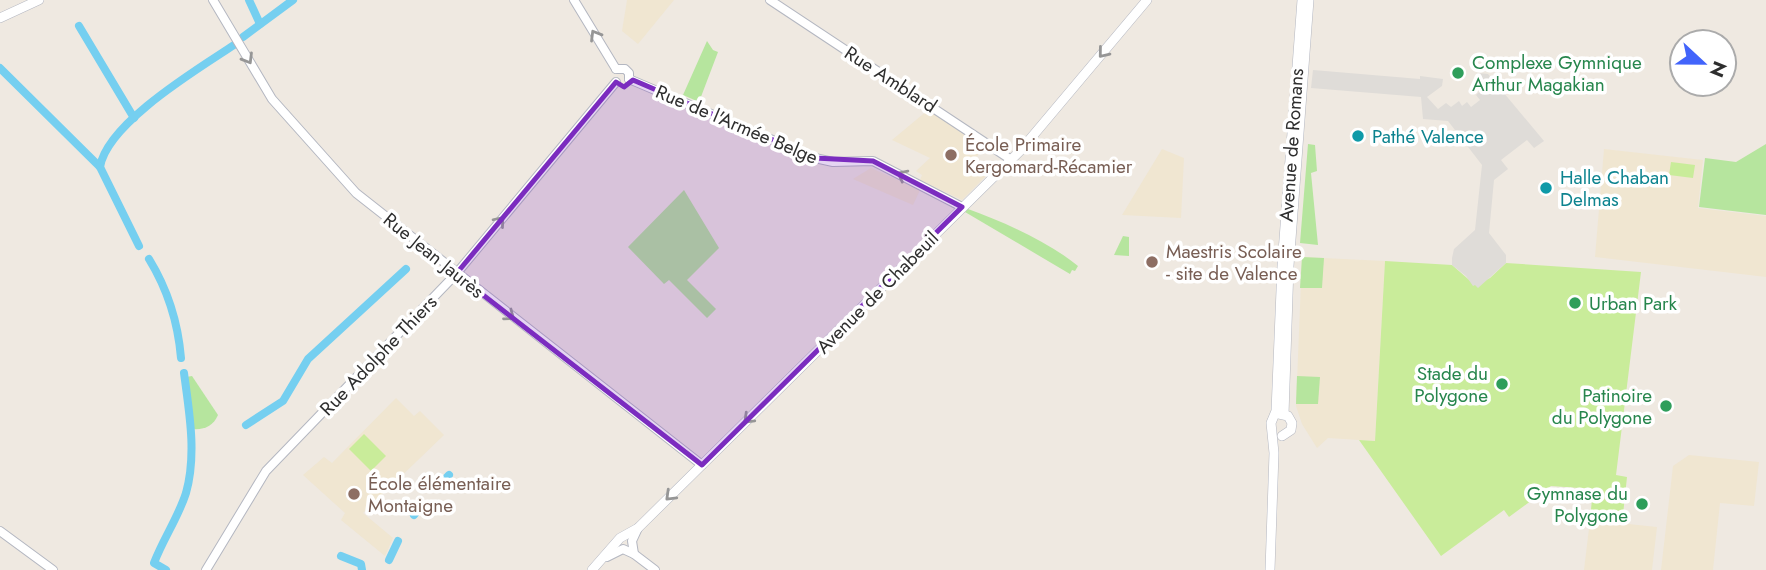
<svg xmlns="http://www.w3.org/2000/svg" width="1766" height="570" font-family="Jost,sans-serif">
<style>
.education{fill:#f0e6d1}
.green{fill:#b6e59e}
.pitch{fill:#c9ec9a}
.plaza{fill:#dfdcd8}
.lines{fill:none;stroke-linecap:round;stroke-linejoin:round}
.canal{stroke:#75cff0;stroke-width:8}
.tertiary-casing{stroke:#b4b7c1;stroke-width:10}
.secondary-casing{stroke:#b4b7c1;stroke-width:10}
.tertiary{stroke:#fff;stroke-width:8}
.secondary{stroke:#fff;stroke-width:9}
.oneway{stroke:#969696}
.marked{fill:#7b2cbf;fill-opacity:0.2;stroke:#7b2cbf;stroke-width:5;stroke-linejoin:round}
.leisure-dot{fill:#2e9e5b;stroke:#fff;stroke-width:2.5}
.culture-dot{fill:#0f9aa8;stroke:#fff;stroke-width:2.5}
.education-dot{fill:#8d6e63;stroke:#fff;stroke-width:2.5}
.labels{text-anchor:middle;stroke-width:7;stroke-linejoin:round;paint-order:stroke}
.leisure-label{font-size:19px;fill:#27864d;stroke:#fff;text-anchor:end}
.street-label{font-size:19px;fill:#2e2e2e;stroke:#fff}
.culture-label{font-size:19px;fill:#0d838f;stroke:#fff;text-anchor:start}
.education-label{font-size:19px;fill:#785e54;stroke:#fff;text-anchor:start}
</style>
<rect width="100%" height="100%" fill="#efe9e1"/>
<g class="education">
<path d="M627 0H674L638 44 622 31Z"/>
<path d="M928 110 982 146 972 168 986 176 962 200 920 180 922 175 916 171 930 158 892 140Z"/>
<path d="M1162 149 1184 158 1181 218 1122 215Z"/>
<path d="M1604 149 1703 160 1698 208 1766 216V277L1595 257Z"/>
<path d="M871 168 920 190 913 205 853 179Z"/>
<path d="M1302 257 1385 261 1375 441 1328 438 1317 448 1302 424 1296 406Z"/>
<path d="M396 398 414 416 420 411 444 435 363 513 393 538 385 556 341 520 345 513 303 475 324 457 332 463Z"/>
<path d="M1689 455 1759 462 1754 506 1720 503 1713 570H1661L1673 466Z"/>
<path d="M1590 520 1657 527 1652 570H1584Z"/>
</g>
<g class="green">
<path d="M707 41 713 50 718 52 699 102 683 95Z"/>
<path d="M1308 144 1315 145 1317 171 1311 173 1318 245 1300 243Z"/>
<path d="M1766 144V215L1699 207 1705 158 1736 162Z"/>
<path d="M684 190 719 248 687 280 716 309 707 318 669 280 664 284 628 247Z"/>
<path d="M968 209C1004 222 1049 242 1078 266L1075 271 1072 270 1070 274 965 212Z"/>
<path d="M1123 236 1129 237V256L1114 255Z"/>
<path d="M1302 257 1324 258 1322 288H1300Z"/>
<path d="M192 376 218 415C213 426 205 430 192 429L186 377Z"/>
<path d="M1297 376 1320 377 1318 404H1296Z"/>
</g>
<g class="pitch">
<path d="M1671 162 1695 165 1693 178 1669 175Z"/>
<path d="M1385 261 1452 265 1475 285 1490 278 1506 263 1641 272 1616 475 1627 477 1622 524 1590 520 1593 489 1551 486 1509 517 1504 510 1441 556 1359 440 1375 441Z"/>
<path d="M364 434 386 456 371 471 349 449Z"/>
</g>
<path class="plaza" d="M1313 70 1420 79V76L1443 79 1442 86 1427 97 1438 109 1446 103 1451 107 1459 101 1462 106 1467 102 1471 107 1480 100 1476 95 1479 92 1476 88 1478 73 1488 74 1544 141 1534 148 1527 140 1501 160 1508 169 1494 180 1489 233 1506 255V263L1478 288 1475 285 1473 286 1466 276 1452 265V258L1454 249 1475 230 1482 165 1448 121 1423 119 1421 97 1311 88Z"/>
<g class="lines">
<g class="canal">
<path d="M249 0 260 24"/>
<path d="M79 26 134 118"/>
<path d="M243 37 293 0"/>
<path d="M0 68 100 167"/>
<path d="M139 246 100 167C107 123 198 69 234 45"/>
<path d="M149 259C168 290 178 322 181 358"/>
<path d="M246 425 283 401 308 359 406 269"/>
<path d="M437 488 449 475"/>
<path d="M414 515 421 506"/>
<path d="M341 556 361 564 362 570"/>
<path d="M389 560 398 541"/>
<path d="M166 570 154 563C163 539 178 518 186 493 197 454 189 411 184 373"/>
</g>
<g class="tertiary-casing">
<g id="tertiary">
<path d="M213 0 272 99 356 193 702 465"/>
<path d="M574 0 616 69"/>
<path d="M770 0 1010 159"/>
<path d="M616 69H625L629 73V79"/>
<path d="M629 79 815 158 833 162 873 161 962 207"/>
<path d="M0 531 53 570"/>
<path d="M634 554 632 541 638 528"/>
<path d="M607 557 623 549 634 554 655 570"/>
<path d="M206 570 266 471 456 274 616 82"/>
</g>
</g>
<g class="secondary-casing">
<g id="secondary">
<path d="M0 18 39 0"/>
<path d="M1279 414 1288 416 1292 423 1291 430 1282 436"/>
<path d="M1284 414 1289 266 1309 0"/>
<path d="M592 570 620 538 638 528 1020 151 1147 0"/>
<path d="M1270 570 1274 453 1271 423 1276 411 1282 266 1302 0"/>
</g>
</g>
<use href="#tertiary" class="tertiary"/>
<use href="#secondary" class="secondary"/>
</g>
<defs><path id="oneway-chevron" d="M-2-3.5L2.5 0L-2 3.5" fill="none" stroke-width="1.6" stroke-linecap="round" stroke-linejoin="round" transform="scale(1.75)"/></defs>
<g class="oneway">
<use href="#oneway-chevron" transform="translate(595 35) rotate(-121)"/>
<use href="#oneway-chevron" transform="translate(1103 53) rotate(129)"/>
<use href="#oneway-chevron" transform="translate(248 59) rotate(59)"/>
<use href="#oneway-chevron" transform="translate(902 175) rotate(-153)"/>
<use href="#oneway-chevron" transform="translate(500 221) rotate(-50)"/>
<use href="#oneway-chevron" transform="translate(510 316) rotate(37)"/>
<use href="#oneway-chevron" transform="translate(748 419) rotate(136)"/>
<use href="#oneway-chevron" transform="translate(670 496) rotate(136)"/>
</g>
<path class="marked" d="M633 80 815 158 873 161 962 207 702 465 456 274 616 82 624 87Z"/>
<g class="leisure-dot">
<circle cx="1458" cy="73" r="7"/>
<circle cx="1575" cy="303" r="7"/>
<circle cx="1502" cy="384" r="7"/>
<circle cx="1666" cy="406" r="7"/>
<circle cx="1642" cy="504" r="7"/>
</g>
<g class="culture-dot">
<circle cx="1358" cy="136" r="7"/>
<circle cx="1546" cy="188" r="7"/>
</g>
<g class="education-dot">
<circle cx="951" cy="155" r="7"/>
<circle cx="1152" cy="262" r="7"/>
<circle cx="354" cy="494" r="7"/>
</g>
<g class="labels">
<g class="leisure-label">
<text x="1472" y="69" text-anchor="start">Complexe Gymnique<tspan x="1472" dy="22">Arthur Magakian</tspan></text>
<text x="1589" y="310" text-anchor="start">Urban Park</text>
<text x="1488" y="380">Stade du<tspan x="1488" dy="22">Polygone</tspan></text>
<text x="1652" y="402">Patinoire<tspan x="1652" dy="22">du Polygone</tspan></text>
<text x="1628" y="500">Gymnase du<tspan x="1628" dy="22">Polygone</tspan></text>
</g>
<g class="street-label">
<text transform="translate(891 79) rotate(33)" y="7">Rue Amblard</text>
<text transform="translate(737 124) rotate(23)" y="7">Rue de l'Armée Belge</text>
<text transform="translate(1291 145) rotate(-86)" y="7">Avenue de Romans</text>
<text transform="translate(434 255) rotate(39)" y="7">Rue Jean Jaurès</text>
<text transform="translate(877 292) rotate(-45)" y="7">Avenue de Chabeuil</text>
<text transform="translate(378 355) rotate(-46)" y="7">Rue Adolphe Thiers</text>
</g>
<g class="culture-label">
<text x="1372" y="143">Pathé Valence</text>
<text x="1560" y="184">Halle Chaban<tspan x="1560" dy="22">Delmas</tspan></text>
</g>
<g class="education-label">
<text x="965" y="151">École Primaire<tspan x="965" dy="22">Kergomard-Récamier</tspan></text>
<text x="1166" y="258">Maestris Scolaire<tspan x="1166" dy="22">- site de Valence</tspan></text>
<text x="368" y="490">École élémentaire<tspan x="368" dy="22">Montaigne</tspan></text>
</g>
</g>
<g transform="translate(1703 63) rotate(112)"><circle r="33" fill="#ffffff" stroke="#ababab" stroke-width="2"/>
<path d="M0-5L12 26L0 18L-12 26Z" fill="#4264fb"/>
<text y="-10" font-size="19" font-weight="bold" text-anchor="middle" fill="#2e2e2e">N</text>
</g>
</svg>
